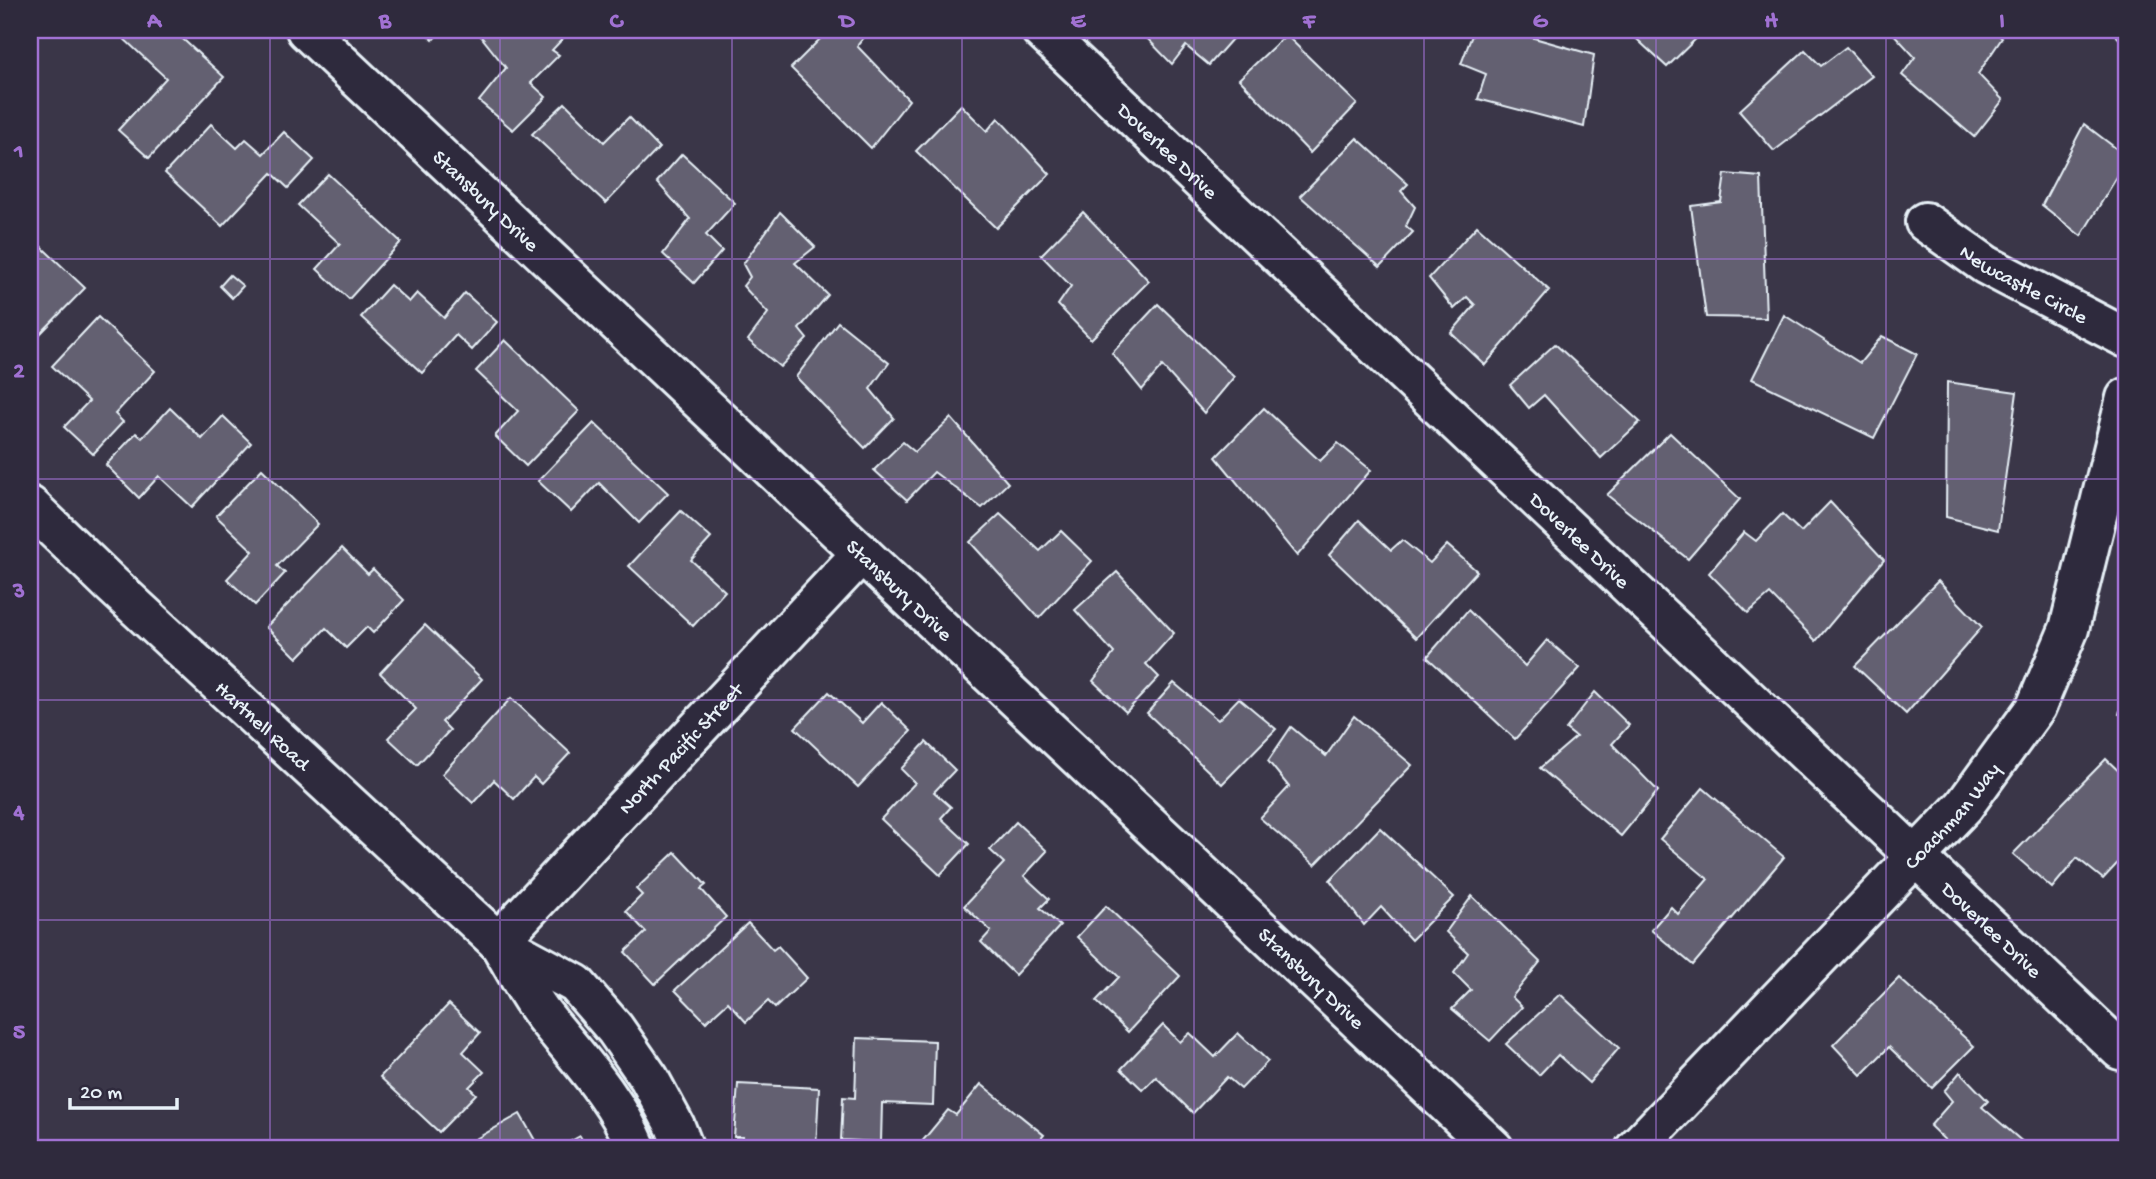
<svg xmlns="http://www.w3.org/2000/svg" width="2156" height="1179" font-family="'Gochi Hand',sans-serif">
<style>
.building{fill:#636171;stroke:#e8f1f8;stroke-width:2}
.lines{fill:none;stroke-linecap:round;stroke-linejoin:round}
.minor-casing{stroke:#e8f1f8;stroke-width:44}
.minor{stroke:#2f2a3d;stroke-width:38}
.grid{fill:none;stroke:#a171d3;stroke-width:2;stroke-opacity:0.55}
.labels{text-anchor:middle;stroke-width:7;stroke-linejoin:round;paint-order:stroke}
.street-label{font-size:21px;fill:#e8f1f8;stroke:#2f2a3d}
.neatline{fill:none;stroke:#a171d3;stroke-width:2.5}
.grid-label{font-size:23px;text-anchor:middle;font-weight:bold;fill:#a171d3}
</style>
<rect width="100%" height="100%" fill="#3a3648"/>
<filter id="ink" filterUnits="userSpaceOnUse"><feTurbulence type="fractalNoise" baseFrequency=".0143" numOctaves="2"/><feDisplacementMap in="SourceGraphic" scale="14" xChannelSelector="R" yChannelSelector="G"/><feConvolveMatrix kernelMatrix="1 2 1 2 8 2 1 2 1" color-interpolation-filters="sRGB"/></filter>
<g filter="url(#ink)">
<g class="building">
<path d="M128 30H173L224 77 149 158 118 130 166 78 122 37Z"/>
<path d="M423 30H441L433 40Z"/>
<path d="M476 30H571L552 50 559 55 531 83 546 97 513 130 479 101 506 68Z"/>
<path d="M829 30H870L857 46 909 100 871 148 791 68Z"/>
<path d="M1139 30H1240L1209 65 1186 46 1172 64Z"/>
<path d="M1474 30H1506L1594 55 1584 127 1478 99 1486 74 1461 64Z"/>
<path d="M1627 30H1705L1667 67Z"/>
<path d="M1890 30H1993L2002 38 1978 74 2003 100 1974 137 1902 75 1915 57Z"/>
<path d="M2111 30H2126V46Z"/>
<path d="M1286 35 1357 104 1310 153 1239 79Z"/>
<path d="M1846 47 1872 76 1774 151 1739 111 1805 50 1821 66Z"/>
<path d="M565 103 604 142 629 117 659 148 606 203 532 134Z"/>
<path d="M961 105 987 131 998 118 1050 174 996 228 916 151Z"/>
<path d="M211 124 237 148 246 139 263 154 284 132 314 160 288 188 272 173 222 226 165 173Z"/>
<path d="M2084 124 2126 156V162L2081 236 2042 205Z"/>
<path d="M1357 138 1408 184 1401 191 1415 207 1406 226 1413 232 1380 267 1300 196Z"/>
<path d="M682 154 735 203 706 235 722 251 694 283 663 254 690 219 657 182Z"/>
<path d="M328 174 401 242 349 299 317 269 340 244 298 205Z"/>
<path d="M1725 174 1761 177 1766 318 1706 317 1691 206 1721 202Z"/>
<path d="M780 212 815 247 795 263 828 295 799 329 807 339 780 367 748 340 768 313 743 286 750 277 743 264Z"/>
<path d="M1083 212 1149 281 1091 339 1058 305 1071 286 1041 255Z"/>
<path d="M1477 226 1549 290 1485 365 1451 333 1475 305 1467 297 1454 309 1429 278Z"/>
<path d="M30 236 85 288 38 336 30 328Z"/>
<path d="M230 275 243 286 232 298 220 286Z"/>
<path d="M390 285 409 302 417 293 444 318 465 293 497 322 472 350 456 335 422 373 361 317Z"/>
<path d="M1158 304 1234 377 1204 413 1162 366 1142 390 1112 353Z"/>
<path d="M1784 315 1860 363 1882 336 1917 354 1874 438 1752 379Z"/>
<path d="M98 317 155 371 115 414 123 422 93 454 64 427 89 401 52 366Z"/>
<path d="M838 322 889 363 870 389 894 418 865 448 796 377Z"/>
<path d="M505 340 579 411 526 466 495 436 518 411 476 371Z"/>
<path d="M1555 344 1640 422 1601 458 1544 395 1529 408 1510 385Z"/>
<path d="M1947 382 2017 392 1998 530 1946 517Z"/>
<path d="M170 408 202 439 223 416 251 443 192 507 159 476 139 498 106 465 136 433 142 438Z"/>
<path d="M1264 408 1320 461 1338 443 1371 470 1297 556 1216 457Z"/>
<path d="M951 418 1008 483 982 508 934 472 907 500 874 470 903 442 915 452Z"/>
<path d="M594 423 668 493 639 523 599 483 571 512 538 481Z"/>
<path d="M1670 433 1740 499 1688 559 1607 495Z"/>
<path d="M262 469 318 524 277 566 285 573 255 605 227 579 253 551 216 516Z"/>
<path d="M1830 502 1884 560 1816 641 1770 594 1748 613 1709 573 1744 532 1756 541 1782 514 1801 532Z"/>
<path d="M681 511 711 538 691 560 725 591 693 626 629 566Z"/>
<path d="M1000 514 1040 551 1061 531 1092 561 1039 618 970 542Z"/>
<path d="M1359 520 1391 550 1402 540 1430 563 1447 545 1477 571 1416 638 1329 555Z"/>
<path d="M342 548 368 574 373 569 404 600 373 633 367 627 346 648 326 628 297 658 266 627Z"/>
<path d="M1117 572 1174 633 1146 664 1159 677 1126 712 1093 681 1114 653 1075 610Z"/>
<path d="M1938 581 1982 627 1906 714 1855 666Z"/>
<path d="M1468 610 1525 666 1547 640 1580 668 1515 739 1427 657Z"/>
<path d="M425 625 482 679 442 722 450 730 417 765 388 738 416 709 380 673Z"/>
<path d="M1174 683 1218 720 1239 698 1276 729 1222 784 1147 713Z"/>
<path d="M2126 688V716L2119 714Z"/>
<path d="M829 692 862 723 881 702 911 731 858 787 795 728Z"/>
<path d="M1595 692 1629 725 1612 744 1658 791 1621 836 1540 768 1576 737 1566 729Z"/>
<path d="M511 698 570 753 541 784 534 777 514 799 494 780 473 803 442 774Z"/>
<path d="M1354 716 1412 765 1315 865 1260 818 1289 787 1268 761 1291 727 1326 756Z"/>
<path d="M926 742 955 770 934 792 951 807 941 818 969 844 940 875 881 819 915 783 901 769Z"/>
<path d="M2106 759 2126 778V854L2103 879 2077 858 2052 888 2013 854Z"/>
<path d="M1703 788 1784 857 1693 965 1651 930 1671 907 1678 914 1708 879 1660 839Z"/>
<path d="M1016 822 1047 851 1024 876 1049 899 1040 908 1060 926 1015 975 981 942 991 931 964 906 1004 863 990 850Z"/>
<path d="M1380 828 1454 897 1411 940 1381 907 1364 925 1330 880Z"/>
<path d="M675 852 706 885 701 889 726 917 655 984 625 952 646 932 626 911 642 895 636 889Z"/>
<path d="M1472 896 1540 962 1512 997 1522 1007 1490 1041 1452 1009 1471 990 1454 973 1468 953 1446 932Z"/>
<path d="M1106 906 1180 976 1128 1032 1096 1001 1119 977 1077 937Z"/>
<path d="M748 923 773 950 778 946 807 978 775 1008 768 1001 746 1022 728 1002 706 1022 675 990Z"/>
<path d="M1899 978 1974 1046 1932 1088 1889 1047 1861 1075 1833 1045Z"/>
<path d="M1560 994 1619 1048 1589 1083 1558 1055 1539 1075 1506 1044Z"/>
<path d="M449 1004 480 1033 463 1052 484 1072 469 1087 476 1094 439 1132 380 1077Z"/>
<path d="M1163 1025 1180 1042 1190 1033 1215 1057 1238 1033 1268 1061 1241 1089 1227 1077 1193 1113 1156 1077 1143 1090 1121 1069Z"/>
<path d="M857 1038 935 1041 933 1105 882 1103 881 1142 841 1140 843 1097 855 1098Z"/>
<path d="M1960 1072 1988 1101 1982 1107 2031 1149H1954L1930 1126 1952 1101 1944 1091Z"/>
<path d="M738 1084 819 1088 816 1149H742L743 1137H734Z"/>
<path d="M981 1084 1044 1135 1032 1149H927L920 1144 948 1110 956 1115Z"/>
<path d="M520 1114 540 1149H458Z"/>
<path d="M580 1136 587 1149H557Z"/>
</g>
<g class="lines">
<g class="minor-casing">
<g id="minor">
<path id="s1" d="M306 30 1494 1149"/>
<path id="s2" d="M1041 30 2120 1050"/>
<path id="s3" d="M1925 222 1986 265 2126 338"/>
<path id="s4" d="M30 506 112 585 498 942 576 984 615 1029 649 1078 675 1126 684 1149"/>
<path id="s5" d="M498 942 862 553"/>
<path d="M499 943C514 967 527 994 545 1017 579 1059 616 1098 637 1149"/>
<path id="s6" d="M1635 1149 1964 806 2036 707 2069 629 2126 398"/>
</g>
</g>
<use href="#minor" class="minor"/>
</g>
</g>
<path class="grid" d="M270 30V1149M500 30V1149M732 30V1149M962 30V1149M1194 30V1149M1424 30V1149M1656 30V1149M1886 30V1149M30 259H2126M30 479H2126M30 700H2126M30 920H2126"/>
<g class="labels">
<g class="street-label">
<text dy="7" stroke="none"><textPath href="#s2" startOffset="175">Doverlee Drive</textPath></text>
<text dy="7" stroke="none"><textPath href="#s1" startOffset="248">Stansbury Drive</textPath></text>
<text dy="7" stroke="none"><textPath href="#s3" startOffset="117">Newcastle Circle</textPath></text>
<text dy="7" stroke="none"><textPath href="#s2" startOffset="742">Doverlee Drive</textPath></text>
<text dy="7" stroke="none"><textPath href="#s1" startOffset="816">Stansbury Drive</textPath></text>
<text dy="7" stroke="none"><textPath href="#s4" startOffset="320">Hartnell Road</textPath></text>
<text dy="7" stroke="none"><textPath href="#s5" startOffset="266">North Pacific Street</textPath></text>
<text dy="7" stroke="none"><textPath href="#s6" startOffset="460">Coachman Way</textPath></text>
<text dy="7" stroke="none"><textPath href="#s2" startOffset="1309">Doverlee Drive</textPath></text>
<text dy="7" stroke="none"><textPath href="#s1" startOffset="1382">Stansbury Drive</textPath></text>
</g>
</g>
<rect width="2156" height="1179" fill="none" stroke="#2f2a3d" stroke-width="77"/>
<path d="M70 1098v10h107v-10" fill="none" stroke="#e8f1f8" stroke-width="3.5"/>
<text x="80" y="1098" font-size="21" fill="#e8f1f8" stroke="#2f2a3d" stroke-width="5" paint-order="stroke">20 m</text>
<rect x="38" y="38" width="2080" height="1102" class="neatline"/>
<g class="grid-label">
<text x="154" y="27">A</text>
<text x="385" y="27">B</text>
<text x="616" y="27">C</text>
<text x="847" y="27">D</text>
<text x="1078" y="27">E</text>
<text x="1309" y="27">F</text>
<text x="1540" y="27">G</text>
<text x="1771" y="27">H</text>
<text x="2002" y="27">I</text>
<text x="19" y="157">1</text>
<text x="19" y="377">2</text>
<text x="19" y="597">3</text>
<text x="19" y="818">4</text>
<text x="19" y="1038">5</text>
</g>
</svg>
